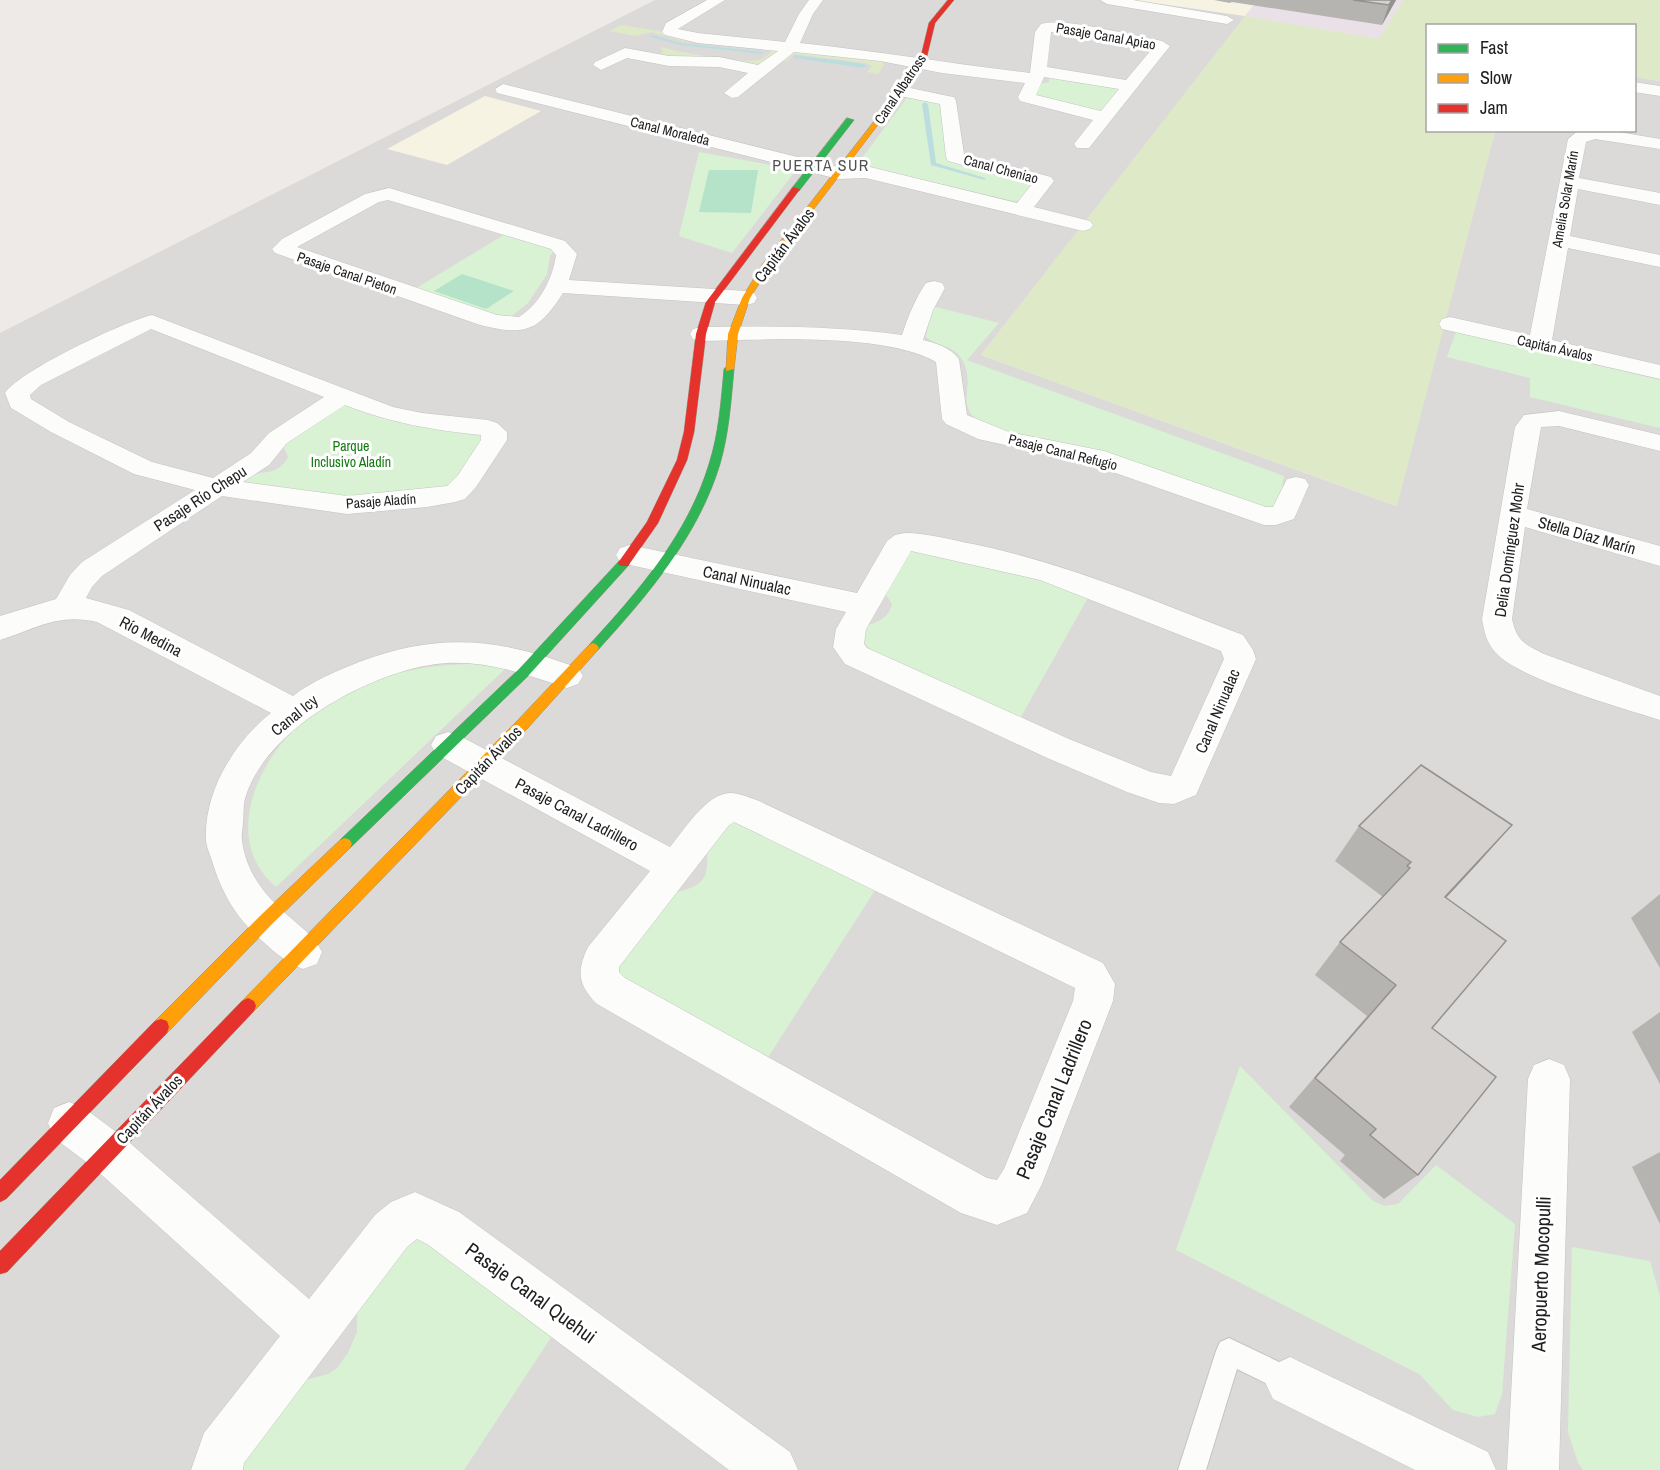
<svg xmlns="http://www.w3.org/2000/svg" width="1660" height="1470" font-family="'Archivo Narrow',sans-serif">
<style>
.residential{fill:#dcdad9}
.industrial{fill:#eae0e7}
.education{fill:#f6f3e3}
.grass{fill:#dee9c7}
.park{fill:#d8f2d3}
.pitch{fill:#b4e3c9}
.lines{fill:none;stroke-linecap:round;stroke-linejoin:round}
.stream{fill:#bcdddf;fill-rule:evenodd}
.lane-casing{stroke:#c4c3c2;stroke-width:2}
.street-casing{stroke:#c4c3c2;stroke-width:1}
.fast-casing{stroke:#979680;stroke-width:1}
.slow-casing{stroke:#979680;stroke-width:1}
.jam-casing{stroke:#979680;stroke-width:1}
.lane{fill:#fcfcfb;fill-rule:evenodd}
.street{fill:#fcfcfb;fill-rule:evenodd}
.fast{fill:#30b455;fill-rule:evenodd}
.slow{fill:#ff9f0a;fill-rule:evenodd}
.jam{fill:#e5322d;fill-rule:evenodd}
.wall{fill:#b6b4b1}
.shaded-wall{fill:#949290}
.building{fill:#d4d1ce;stroke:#949290;stroke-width:1.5}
.labels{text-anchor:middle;stroke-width:6;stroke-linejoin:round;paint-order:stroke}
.far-street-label{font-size:14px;fill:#1f1f1f;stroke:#fff}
.far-park-label{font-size:14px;fill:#127c0e;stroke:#fff}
.far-quarter-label{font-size:16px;letter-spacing:1.5px;fill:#525252;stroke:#fff}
.street-label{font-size:16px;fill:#1f1f1f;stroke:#fff}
.near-street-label{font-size:20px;fill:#1f1f1f;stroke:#fff}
</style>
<rect width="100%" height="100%" fill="#edeae7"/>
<path class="residential" d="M655 0H1258L981 355 1396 506 1495 131 1634 130 1635 77 1660 81V1470H0V333Z"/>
<path class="industrial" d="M1258 0H1403L1379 39 1245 16Z"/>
<g class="education">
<path d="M1134 0H1258L1245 16Z"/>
<path d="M485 96 541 111 447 165 387 149Z"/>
</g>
<g class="grass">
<path d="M1403 0H1660V81L1635 77 1634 26H1428V130L1495 131 1397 506 981 355 1245 16 1379 39Z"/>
<path d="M621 25 659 31 671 35 780 50 764 66 660 56 663 52 660 47C680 52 740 64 759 60 764 59 768 55 771 52L767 49 683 41 651 32 635 36 609 31Z"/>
<path d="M797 51 882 61 884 65 878 74 867 72 872 66 866 63 794 54 787 61H782L792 52Z"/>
</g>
<g class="park">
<path d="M1049 77 1115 86 1122 91 1102 112 1044 102 1032 93 1040 84 1049 82Z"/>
<path d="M909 95 943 100 948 153 1036 181 1020 200 1014 201 864 166 861 161 862 158Z"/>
<path d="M699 152 782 167 793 174 732 253 679 236Z"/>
<path d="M507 233 556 248 550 256 547 274 528 303 508 319 413 290Z"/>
<path d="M932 306 999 323 967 360 1284 476 1279 503 1270 509 1002 432C941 409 982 392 961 358 953 345 936 346 926 337Z"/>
<path d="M1456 332 1660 380V428L1530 397V378L1447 357Z"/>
<path d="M348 404 388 419 482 434 484 440 451 485 435 491 358 499 249 483 244 480C257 467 276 480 288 457L283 445 339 405Z"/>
<path d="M910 551 972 558 1089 596 1018 722 875 654 861 640 865 627C877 621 888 620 892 604L885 593Z"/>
<path d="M472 664 506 668 276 887C221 840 257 761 303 721 313 712 325 704 337 698 377 673 426 665 472 664Z"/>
<path d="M738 819 879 884 767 1059 627 981 619 973 618 965 676 892C725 883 697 855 713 834 717 828 731 823 738 819Z"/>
<path d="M1240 1066 1373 1201 1385 1206 1398 1204 1436 1165 1515 1224 1502 1394 1495 1414 1478 1417 1453 1410 1419 1374 1176 1250Z"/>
<path d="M424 1235 552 1336 464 1470H232L305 1380 328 1374 337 1368 348 1353 357 1332V1306L400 1239Z"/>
<path d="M1572 1247 1650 1261 1660 1296V1470H1583L1578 1463 1568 1432Z"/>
</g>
<g class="pitch">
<path d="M709 170H758L751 213 699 212Z"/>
<path d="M462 274 514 291 486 309 434 291Z"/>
</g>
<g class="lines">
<g class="stream">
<path d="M652 35 680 43 764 52 761 54 680 45 650 37Z"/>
<path d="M795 55 864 64 867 66 864 68 793 58Z"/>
<path d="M925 102 928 104 936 163 985 178V180L931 165 922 104Z"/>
</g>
<g class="lane-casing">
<path id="lane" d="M1229 1338 1300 1372 1303 1382 1300 1392 1290 1395 1237 1369 1206 1470H1178L1216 1351 1220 1342Z"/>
</g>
<g class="street-casing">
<g id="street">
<path d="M707 0H725L678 29 698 33 785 42 799 14 809 0H823L813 14 800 43C877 51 953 64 1030 73L1035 32 1041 24C1066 17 1133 36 1162 41L1170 46 1089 148H1077L1074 144 1093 120 1020 101 1018 97 1025 83 942 73 880 61 794 52 738 97 732 98 724 93 748 73 719 67 669 66 627 58 601 70 593 65 595 62 625 48 669 56 719 57 758 65 778 51 698 43 665 35 662 32 666 23ZM1051 32H1063L1152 49 1126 80 1047 67ZM1044 77 1119 89 1101 111 1036 95Z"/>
<path d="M1100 0H1133L1227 16 1234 20 1227 24 1107 4Z"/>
<path d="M1634 82 1660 86V96L1634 92Z"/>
<path d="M503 84 838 167 866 166 1017 203 1032 184 948 161 946 157 940 104 895 95 893 91 901 86 948 96 954 97 956 101 964 154 1051 177 1054 181 1034 207 1090 221 1093 225 1090 229 1083 231 866 178 838 179 497 93 495 89Z"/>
<path d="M1579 130H1607L1660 139V149L1595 139 1586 142 1579 178 1660 193V205L1578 189 1570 236 1660 255V267L1568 248 1552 340 1660 365V379L1442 329 1439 324 1442 319 1450 317 1530 335 1568 139Z"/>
<path d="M389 188 565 241 577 254 569 280 746 291 754 293 757 298 754 303 746 305 563 293C538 332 525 336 480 325L275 253 272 249 282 239 365 194ZM388 200 551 249 556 255C553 278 539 305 519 317L497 315 297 247 379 202Z"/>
<path d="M934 281 942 283 945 288 933 310 923 340C936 343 951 348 959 359L967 415 1009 432 1104 451 1266 507H1273L1287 479 1296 477 1305 479 1309 485 1294 519 1276 525H1264L1087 463 978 439 946 424 942 419 936 362C883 332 763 340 701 341L693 339 690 334 693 329 701 327C768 326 835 326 902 335 908 317 915 299 926 283Z"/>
<path d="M152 315 393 407 422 413 488 420 497 423 507 432V440L476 487 465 499 455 502 427 507 347 514 222 496 102 576 92 587 86 598 129 610 293 696C312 681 337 671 359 662 439 632 499 638 578 668L583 676 578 684 567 688C527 675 490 661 447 663 378 667 264 728 245 799 243 806 244 815 243 822 243 828 241 835 242 840 246 874 267 898 292 919 304 930 315 937 322 952L317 964 303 969C284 962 270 948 256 935 233 913 221 890 212 861 210 854 206 846 206 839 204 792 234 742 271 713L97 622C57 613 36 629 0 640V616L56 599 70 575 82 562 195 490 134 474 51 432 11 408 5 393C21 370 123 322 152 315ZM151 329 324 397 269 433 251 453 213 478 152 462 69 422 31 399 30 395 41 385ZM345 405C391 423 432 430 481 435V440L458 475 447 486 347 496 243 482 269 465 287 443Z"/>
<path d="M1559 411 1660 435V451L1559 426 1541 427 1527 509 1660 546V566L1525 527 1512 619C1517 642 1525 644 1544 654L1660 696V720C1622 708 1521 680 1496 653 1487 644 1484 631 1482 619L1515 427 1524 415Z"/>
<path d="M905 533C928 533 951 540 973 544 1066 563 1154 601 1243 635L1253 650 1256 659 1196 795 1174 804 1159 803 1127 792 1045 757 845 664 833 647 836 629 846 612 630 565 620 562 616 555 620 548 630 545 857 593 887 541 895 535ZM911 551 1040 580 1221 651 1224 659 1171 776 1151 772 1069 739 867 648 864 644 866 629Z"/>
<path d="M448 732 460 736 670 847C684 830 708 791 732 793 741 794 751 798 759 801L1103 963 1115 984 1113 1001 1042 1184 1027 1213 997 1225 961 1213 597 1004C577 984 577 970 588 947L650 871 436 754 431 745 436 736ZM734 822 1075 988 1073 1001 1004 1169 997 1180 987 1178 625 978 619 972V967L729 825Z"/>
<path d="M1549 1059 1564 1065 1570 1079 1559 1470H1507L1528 1079 1534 1065Z"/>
<path d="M69 1102 84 1108 123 1137 309 1299 375 1215 391 1202 415 1192 459 1212 790 1452 798 1470H729L427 1244 417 1239 407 1247 244 1463 243 1470H191L204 1433 280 1336 93 1167 54 1138 48 1123 54 1108Z"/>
<path d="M1290 1357 1488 1452 1496 1470H1415L1273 1399 1265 1382 1273 1365Z"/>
</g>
</g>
<g class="fast-casing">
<g id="fast">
<path d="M847 118 854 120 799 191H793V187Z"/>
<path d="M729 366 734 369C731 401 729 433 720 464 698 537 647 596 597 651H589L587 648 589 645C638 592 688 534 709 464 719 433 721 401 724 369Z"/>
<path d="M624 559 630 563 628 566 528 676 350 848 345 850 340 848 338 844 340 840 519 669 620 560Z"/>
</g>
</g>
<g class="slow-casing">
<g id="slow">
<path d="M891 100 896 101 769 268 750 298 738 334 734 369 726 371 728 334 742 298 762 265Z"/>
<path d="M593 643 597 645 599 648 597 651 527 729 254 1011 248 1014 242 1011 240 1006 242 1001 517 721 589 645Z"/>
<path d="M345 838 350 840 352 844 350 848 271 925 167 1033 161 1035 155 1033 153 1027 155 1021 261 915 340 840Z"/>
</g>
</g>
<g class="jam-casing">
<g id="jam">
<path d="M948 0H954L935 23 927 56 895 102H891L921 56 929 23Z"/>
<path d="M793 187 800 189 715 302 706 334 694 432 687 460 658 523 628 566H620L618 563 620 560 647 522 677 460 684 432 696 334 706 302Z"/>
<path d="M248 998 254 1001 256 1006 254 1011 7 1272 0 1274V1251L242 1001Z"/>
<path d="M161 1019 167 1021 169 1027 167 1033 6 1199 0 1202V1180L155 1021Z"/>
</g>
</g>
<use href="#lane" class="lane"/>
<use href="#street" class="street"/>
<use href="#fast" class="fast"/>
<use href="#slow" class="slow"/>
<use href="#jam" class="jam"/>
</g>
<g class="wall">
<path d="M1214 0H1396L1382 25 1232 2 1230 3Z"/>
<path d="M1359 826 1480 861 1446 898 1418 1175 1384 1199 1340 1161 1345 1155 1289 1107 1367 1016 1315 975 1340 942 1383 897 1335 861Z"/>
<path d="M1660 894V968L1631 918Z"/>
<path d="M1660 1012V1084L1632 1032Z"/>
<path d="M1660 1152V1224L1632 1167Z"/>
</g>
<g class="shaded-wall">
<path d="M1392 0H1396L1382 25 1389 5Z"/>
<path d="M1512 825 1480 861 1415 931 1445 897Z"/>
</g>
<g class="building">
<path d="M1353 0H1392L1389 5Z"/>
<path d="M1421 765 1512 825 1445 897 1506 941 1432 1028 1496 1077 1418 1175 1370 1135 1376 1129 1315 1078 1396 985 1340 942 1410 868 1407 866 1411 862 1359 826Z"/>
</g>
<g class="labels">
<g class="far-street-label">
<text transform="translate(1106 36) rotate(10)" y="5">Pasaje Canal Apiao</text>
<text transform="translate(900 89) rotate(-56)" y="5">Canal Albatross</text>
<text transform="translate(670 131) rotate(14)" y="5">Canal Moraleda</text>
<text transform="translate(1001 169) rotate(15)" y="5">Canal Cheniao</text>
<text transform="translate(1565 199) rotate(-80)" y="5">Amelia Solar Marín</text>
<text transform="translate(347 273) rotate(19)" y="5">Pasaje Canal Pieton</text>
<text transform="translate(1555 348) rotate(13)" y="5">Capitán Ávalos</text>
<text transform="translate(1063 452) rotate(14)" y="5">Pasaje Canal Refugio</text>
<text transform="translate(381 501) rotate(-4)" y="5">Pasaje Aladín</text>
</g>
<g class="far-park-label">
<text x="351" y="451">Parque<tspan x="351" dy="16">Inclusivo Aladín</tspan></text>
</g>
<g class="far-quarter-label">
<text x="821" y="171">PUERTA SUR</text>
</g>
<g class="street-label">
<text transform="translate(784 245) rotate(-53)" y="6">Capitán Ávalos</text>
<text transform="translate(200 498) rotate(-33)" y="6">Pasaje Río Chepu</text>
<text transform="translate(1587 535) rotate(16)" y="6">Stella Díaz Marín</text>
<text transform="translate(1509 550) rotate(-82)" y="6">Delia Domínguez Mohr</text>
<text transform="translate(747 580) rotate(12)" y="6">Canal Ninualac</text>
<text transform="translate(151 636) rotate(28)" y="6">Río Medina</text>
<text transform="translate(1217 711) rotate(-67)" y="6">Canal Ninualac</text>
<text transform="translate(294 715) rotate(-39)" y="6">Canal Icy</text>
<text transform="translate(488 760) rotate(-46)" y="6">Capitán Ávalos</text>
<text transform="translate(577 814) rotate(28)" y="6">Pasaje Canal Ladrillero</text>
<text transform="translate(149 1109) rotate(-47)" y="6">Capitán Ávalos</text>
</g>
<g class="near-street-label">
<text transform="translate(1054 1099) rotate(-68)" y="7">Pasaje Canal Ladrillero</text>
<text transform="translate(1541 1274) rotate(-88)" y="7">Aeropuerto Mocopulli</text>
<text transform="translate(531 1293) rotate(36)" y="7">Pasaje Canal Quehui</text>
</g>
</g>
<rect x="1426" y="24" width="210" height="108" fill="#ffffff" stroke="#a5a5a5" stroke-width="1.5"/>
<rect x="1438" y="44" width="30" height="9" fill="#30b455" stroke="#a5a5a5" stroke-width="1.5"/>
<text x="1480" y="54" font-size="18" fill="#1f1f1f">Fast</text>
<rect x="1438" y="74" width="30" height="9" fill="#ff9f0a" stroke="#a5a5a5" stroke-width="1.5"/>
<text x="1480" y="84" font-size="18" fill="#1f1f1f">Slow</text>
<rect x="1438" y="104" width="30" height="9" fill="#e5322d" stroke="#a5a5a5" stroke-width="1.5"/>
<text x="1480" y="114" font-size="18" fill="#1f1f1f">Jam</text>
</svg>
